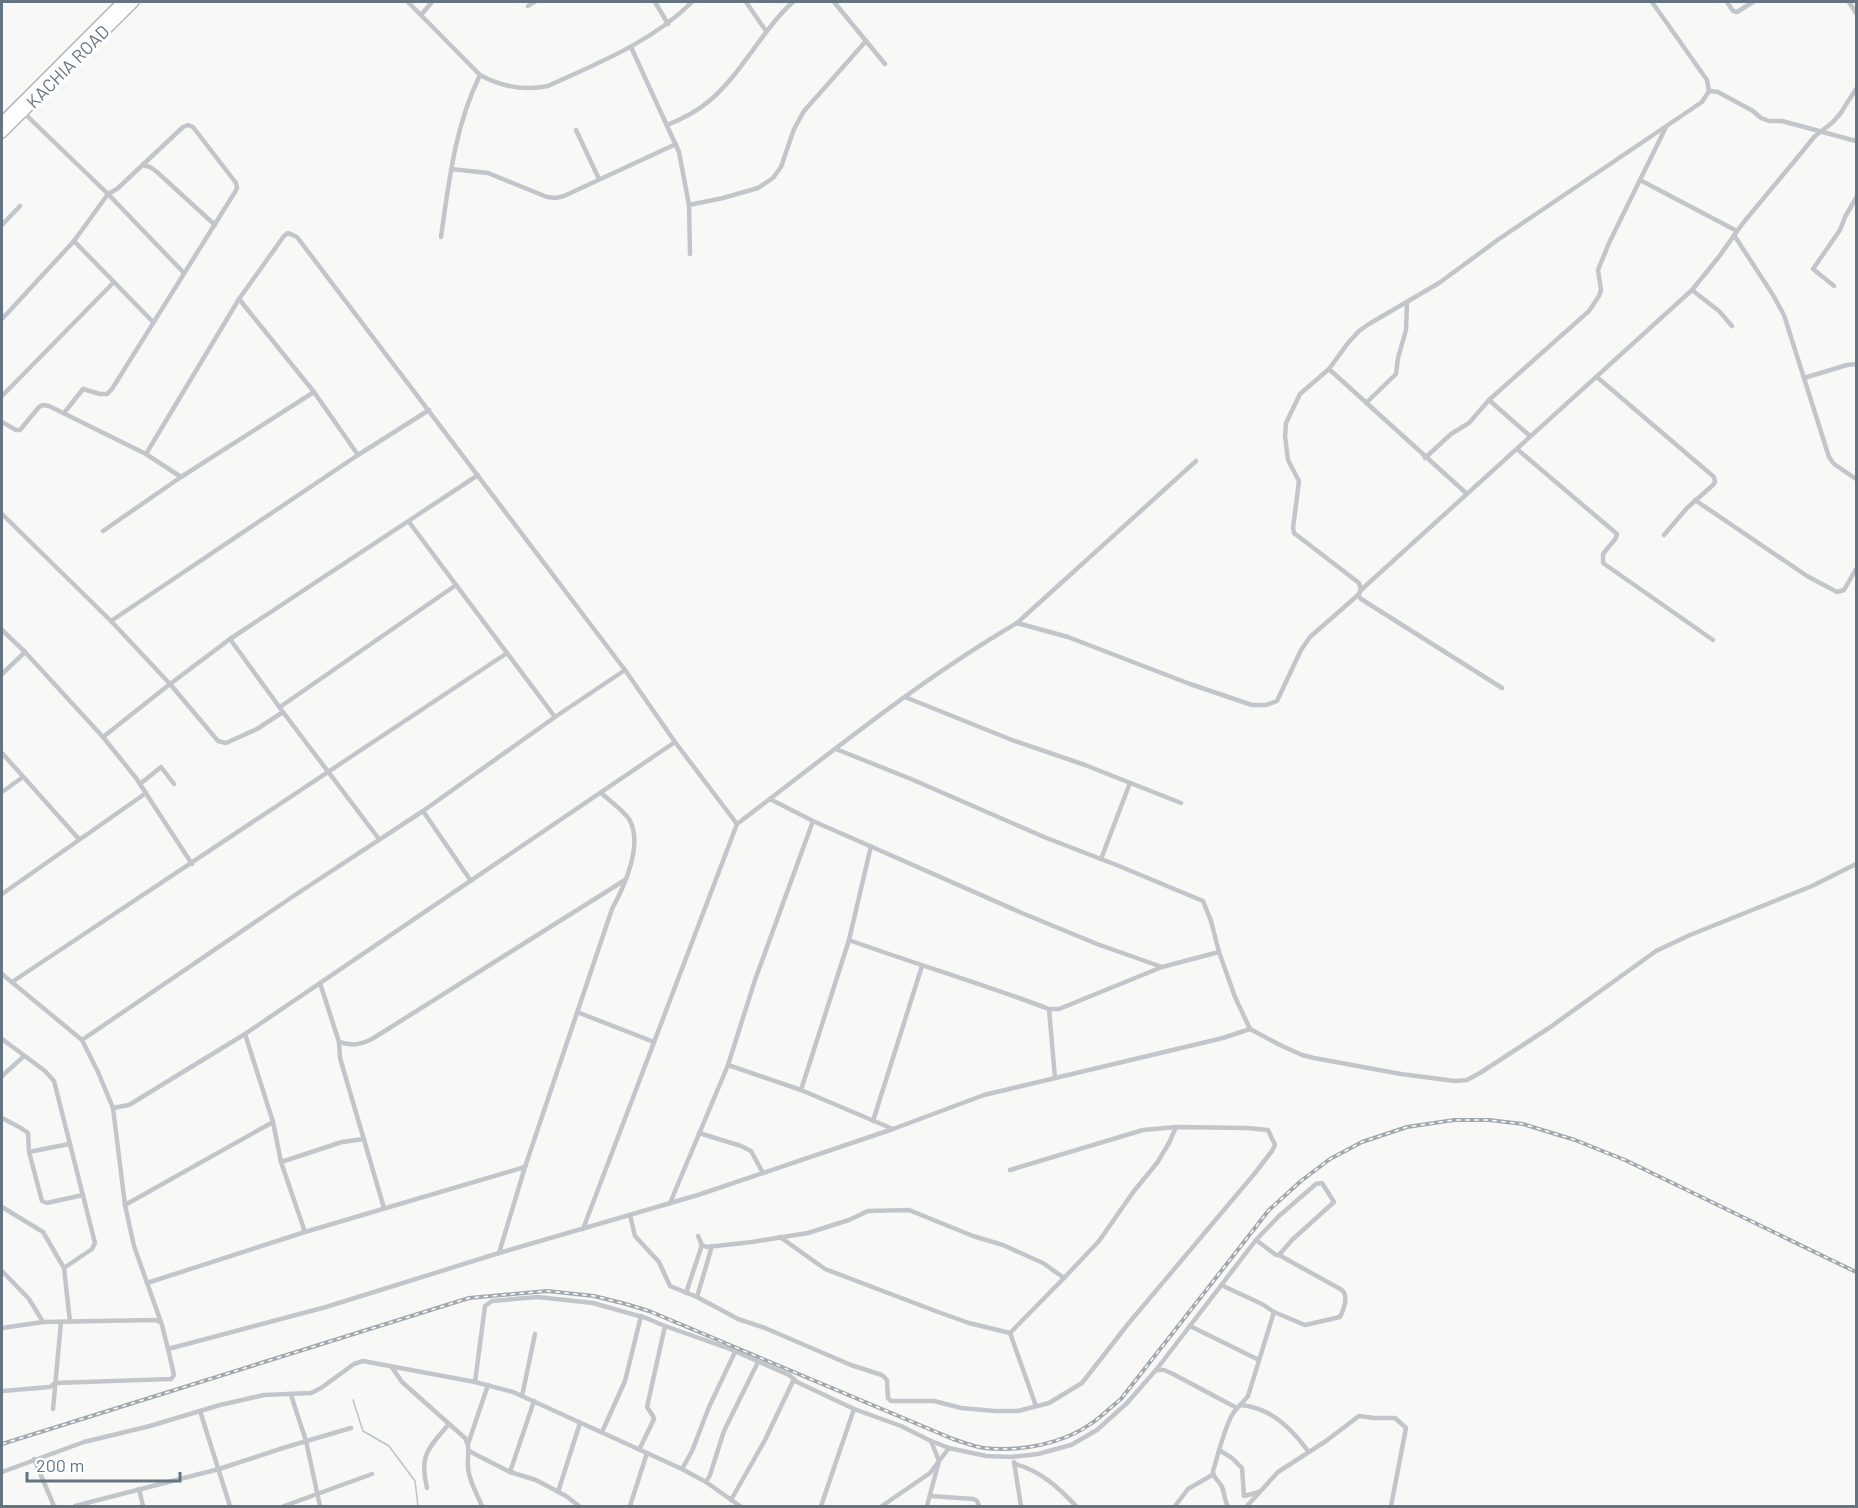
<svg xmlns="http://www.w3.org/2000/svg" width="1858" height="1508" font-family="Barlow,sans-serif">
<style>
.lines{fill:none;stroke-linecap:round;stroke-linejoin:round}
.stream{stroke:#b9c5c9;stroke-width:1.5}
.highway-casing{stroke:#b3b7bb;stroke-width:12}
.street{stroke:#c2c6ca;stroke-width:4.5}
.highway{stroke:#fff;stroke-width:9}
.rail-casing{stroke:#a1a8ae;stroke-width:4}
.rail{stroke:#fff;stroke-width:1.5;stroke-dasharray:4.5;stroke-linecap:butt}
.labels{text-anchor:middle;stroke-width:6;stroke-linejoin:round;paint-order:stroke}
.street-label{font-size:18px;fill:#647481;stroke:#fff}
</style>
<rect width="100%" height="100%" fill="#f8f8f6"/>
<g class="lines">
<path class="stream" d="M353 1400 363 1431 389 1446 415 1481 418 1506"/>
<g class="highway-casing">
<g id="highway">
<path d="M2 122 122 2"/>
<path d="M2 133 134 2"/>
</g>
</g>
<g class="street">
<path d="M408 2 480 75C502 87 523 91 548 86 598 63 652 42 692 2"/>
<path d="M655 2 668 24"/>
<path d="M746 2 766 31"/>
<path d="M834 2 885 64"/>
<path d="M1727 2 1733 11 1737 12 1753 2"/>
<path d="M1849 2 1856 13"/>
<path d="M528 6 534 2"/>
<path d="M421 15 432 2"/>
<path d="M631 47 679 152 689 205 690 254"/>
<path d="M1709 91 1718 92 1753 111 1761 118 1769 121H1782L1856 141"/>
<path d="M23 112 108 194 184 273"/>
<path d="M667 125C682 119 696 112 708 102 742 74 761 31 793 2"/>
<path d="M576 130 599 179"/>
<path d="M143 165 150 167 157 172 215 225"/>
<path d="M451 169 488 173 547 197 556 198 564 196 676 144"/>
<path d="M1640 180 1737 231"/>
<path d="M689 205 723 198 758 188 773 178 781 167 794 129 804 111 866 41"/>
<path d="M2 225 20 206"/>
<path d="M1734 235 1773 295 1784 315 1829 457 1834 464 1856 479"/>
<path d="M441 237C449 181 455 126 480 75"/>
<path d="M74 241 153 322"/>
<path d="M1834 286 1813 269 1840 230 1845 217 1856 198"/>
<path d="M1692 290 1719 311 1732 326"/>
<path d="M239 299 314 392 358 455"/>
<path d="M2 319 74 241 108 194 117 189 183 127 188 125 193 127 236 183 237 188 235 192 112 389 107 394H100L83 389 64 413"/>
<path d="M1329 369 1466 493"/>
<path d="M1597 377 1714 477 1715 482 1713 485 1687 508 1664 535"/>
<path d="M1804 378 1847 365 1856 364"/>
<path d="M2 396 114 282"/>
<path d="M1489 400 1530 436"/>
<path d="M1366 403 1396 374 1398 358 1406 330 1407 303"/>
<path d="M2 422 16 430H20L39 407 43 405 49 406 146 454 239 299 284 236 288 233 297 237 625 670 675 742 737 824 583 1229"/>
<path d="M1517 449 1617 534 1616 538 1603 554V563L1713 640"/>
<path d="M146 454 181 477"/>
<path d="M1425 458 1451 434 1469 423 1489 400 1589 311 1599 296 1601 290 1598 270 1609 243 1666 127"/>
<path d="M1695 500 1807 576 1837 592 1844 590 1856 569"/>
<path d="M2 514 111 621"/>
<path d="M409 522 555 717"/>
<path d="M103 531 181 477 314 392"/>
<path d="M1361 590 1692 290 1718 258 1743 223 1802 152 1814 137 1833 122 1840 114 1856 89"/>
<path d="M1358 595 1361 599 1502 688"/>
<path d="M1017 623 1196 461"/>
<path d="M2 630 25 652 103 737 136 778 192 864"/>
<path d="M230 639 283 712 379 839"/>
<path d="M2 674 25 652"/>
<path d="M905 697 1012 740 1085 765 1181 803"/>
<path d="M280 707 456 585"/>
<path d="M283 712 257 729 226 743 218 741 170 684 111 621 358 455 429 410"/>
<path d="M103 737 170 684 230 639 478 475"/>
<path d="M836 749 911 779 1044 837 1119 866 1203 901 1211 921 1219 952 1235 997 1250 1029 1280 1045 1302 1055 1314 1058 1401 1074 1455 1081 1467 1080 1480 1073 1549 1028 1656 951 1690 935 1812 886 1856 864"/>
<path d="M2 753 78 838"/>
<path d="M140 784 161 767 174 784"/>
<path d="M2 792 23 777"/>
<path d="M770 799 813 821 1022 913 1097 944 1162 967 1219 952"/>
<path d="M423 811 471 881"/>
<path d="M737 824C828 755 918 681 1017 623L1068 637 1190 684 1252 705H1266L1277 701 1301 650 1310 637 1358 595 1361 590 1359 583 1294 533 1293 528 1299 481 1288 460 1285 436 1286 423 1300 394 1329 369 1348 343 1359 331 1369 324 1439 283 1499 239 1702 102 1709 91 1707 80 1652 2"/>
<path d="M1101 859 1130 783"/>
<path d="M2 894 146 793"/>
<path d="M849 940C915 964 983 984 1049 1009H1059L1162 967"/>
<path d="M2 974 82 1040 98 1072 113 1108 125 1205 134 1246 162 1325 168 1349 326 1307 499 1253 698 1195 893 1129 984 1095 1223 1038 1250 1029"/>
<path d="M12 982 507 653"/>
<path d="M320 983 339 1042 340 1058 384 1208"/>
<path d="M1049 1009 1055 1078"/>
<path d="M577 1012 654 1042"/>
<path d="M245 1034 273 1122 281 1162 305 1232"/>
<path d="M2 1039 45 1071 54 1081 95 1243 92 1249 64 1268"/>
<path d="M82 1040 292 897 423 811 555 717 625 670"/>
<path d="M339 1042C353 1046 359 1045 372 1039L625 880"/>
<path d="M728 1065 801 1090 893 1129"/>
<path d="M2 1076 24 1056"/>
<path d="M801 1090 849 940 871 846"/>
<path d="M113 1108 129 1105 245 1034 675 742"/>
<path d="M2 1118 21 1128 28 1133 29 1152 42 1201 47 1203 83 1195"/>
<path d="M873 1121 922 966"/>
<path d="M699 1133 741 1146 751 1151 763 1173"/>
<path d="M29 1152 69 1144"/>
<path d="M281 1162 342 1142 364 1139"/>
<path d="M1010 1170 1143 1130 1176 1127"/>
<path d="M670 1203 728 1065 755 980 813 821"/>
<path d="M125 1205 273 1122"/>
<path d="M2 1207 43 1232 64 1268 70 1322"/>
<path d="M630 1215 635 1236 659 1262 670 1286 697 1297"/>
<path d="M698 1236 702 1245 707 1247 752 1242 808 1233 849 1220 868 1211 909 1210 973 1236 1003 1245 1043 1263 1064 1278 1099 1241 1134 1191 1157 1163 1169 1143 1176 1127 1247 1128 1268 1130 1275 1145 1272 1151 1255 1173 1128 1324 1082 1383 1049 1403 1018 1411H995L961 1408 934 1401H891L888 1398 887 1380 882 1375 851 1365 765 1328 738 1319 697 1297 712 1246"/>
<path d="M780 1237 825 1269 938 1312 969 1323 1010 1333"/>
<path d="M499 1253 525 1167 612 909C624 887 644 844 629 819 622 809 610 801 601 793"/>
<path d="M2 1271 29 1299 43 1322"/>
<path d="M147 1283 305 1232 525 1167"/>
<path d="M1221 1285 1262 1304 1274 1312 1305 1325 1340 1317C1344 1309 1349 1297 1342 1290L1279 1255H1276L1256 1240"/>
<path d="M686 1293 702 1245"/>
<path d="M1190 1326 1259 1360"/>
<path d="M2 1328 43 1322 155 1320 160 1322"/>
<path d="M1010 1333 1064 1278"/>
<path d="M1010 1333 1036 1406"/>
<path d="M391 1366 402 1382 465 1438C471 1448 467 1455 468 1466 468 1479 477 1494 482 1506"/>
<path d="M1156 1370H1164L1173 1374 1237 1408"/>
<path d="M475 1382 485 1306 492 1301 538 1297 593 1303 646 1318 665 1326 730 1349 789 1375 797 1382 854 1409 901 1426 931 1441 949 1448 986 1456 1011 1457 1038 1454 1071 1445 1097 1430 1127 1403 1156 1370 1256 1240 1279 1216 1316 1184 1322 1183 1334 1202 1292 1240 1279 1255"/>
<path d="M2 1391 50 1387 55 1383 171 1379 174 1375 168 1349"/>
<path d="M291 1395 306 1441 320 1506"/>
<path d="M522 1396 535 1334"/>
<path d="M1241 1405C1271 1408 1291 1428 1308 1451"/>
<path d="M53 1409 61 1322"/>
<path d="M200 1411 230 1506"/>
<path d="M602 1432 625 1381 641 1316"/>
<path d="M468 1444 488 1385"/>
<path d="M639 1450 654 1419 653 1416 647 1407 665 1326"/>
<path d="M1219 1450 1232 1458 1242 1468 1244 1496 1259 1492"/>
<path d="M469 1451 510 1472 536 1480 566 1496 579 1506"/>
<path d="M34 1459 54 1506"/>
<path d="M1014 1462 1021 1506"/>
<path d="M1015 1464C1041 1471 1059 1488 1076 1506"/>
<path d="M682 1469 692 1451 709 1407 735 1352"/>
<path d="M2 1472 84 1442 150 1426 220 1405 264 1395 311 1393 321 1388 354 1364 363 1361 475 1382 513 1392 682 1469 706 1482 740 1506"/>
<path d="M510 1472 534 1401"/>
<path d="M706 1482 710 1475 724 1431 758 1362"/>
<path d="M427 1488C419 1455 428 1449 448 1425"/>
<path d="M139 1489 143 1506"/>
<path d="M558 1492 580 1423"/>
<path d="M930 1496 974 1499 977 1501 979 1506"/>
<path d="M731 1500 765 1440 794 1379"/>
<path d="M75 1506 219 1469 283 1448 351 1428"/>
<path d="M284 1506 372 1474"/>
<path d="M630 1506 647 1453"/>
<path d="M821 1506 854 1409"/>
<path d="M882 1506 930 1473 949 1448"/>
<path d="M927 1506 939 1461 931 1441"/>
<path d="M1175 1506 1188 1489 1212 1475"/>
<path d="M1228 1506C1224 1500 1225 1494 1222 1487 1219 1480 1213 1479 1213 1471 1219 1452 1223 1432 1232 1415 1237 1407 1243 1403 1248 1396L1274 1312"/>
<path d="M1247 1506 1278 1472 1326 1441 1359 1416 1374 1418H1395L1406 1428 1391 1506"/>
</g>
<use href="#highway" class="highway"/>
<g class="rail-casing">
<path id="rail" d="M2 1444 469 1298 547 1291 594 1296 626 1304 649 1311 953 1439C963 1442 974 1447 984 1448 1020 1452 1063 1444 1092 1423 1102 1416 1111 1407 1121 1399L1269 1210 1301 1181 1330 1159 1362 1142 1407 1127 1454 1120H1489L1523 1124 1575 1140 1625 1160 1856 1272"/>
</g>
<use href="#rail" class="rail"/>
</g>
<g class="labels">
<g class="street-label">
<text transform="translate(68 67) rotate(-45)" y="6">KACHIA ROAD</text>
</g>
</g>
<rect width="1858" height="1508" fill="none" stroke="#647481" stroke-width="6"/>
<path d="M27 1472v9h153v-9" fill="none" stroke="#647481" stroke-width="3"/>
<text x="36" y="1472" font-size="18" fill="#647481" stroke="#ffffff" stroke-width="4.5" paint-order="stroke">200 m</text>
</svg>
